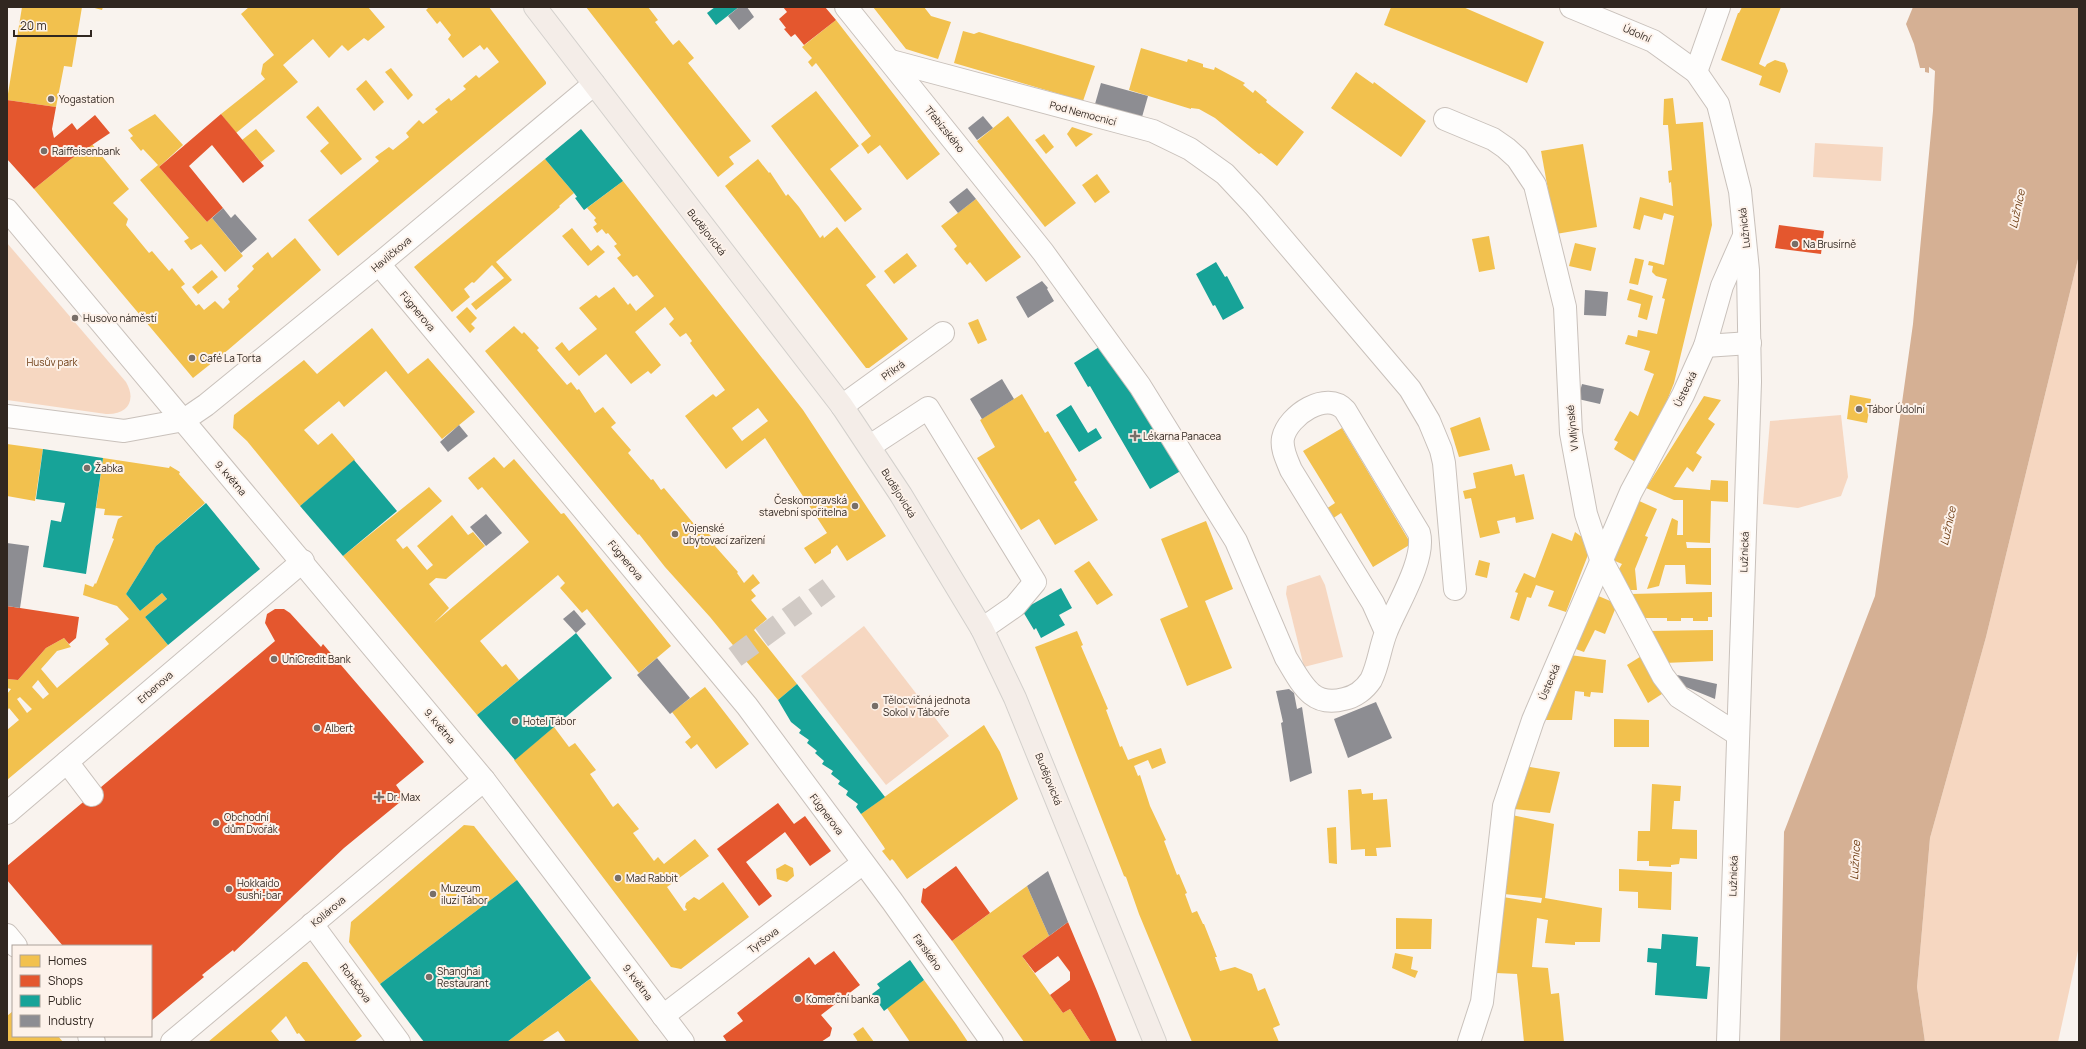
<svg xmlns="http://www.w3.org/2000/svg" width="2086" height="1049" font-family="Manrope,sans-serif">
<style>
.green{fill:#f6d7c1}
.water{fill:#d5b094}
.homes{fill:#f2c14e;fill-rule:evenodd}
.shops{fill:#e4572e}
.public{fill:#17a398}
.industry{fill:#8d8d92}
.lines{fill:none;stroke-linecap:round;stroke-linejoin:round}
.minor-tunnel{stroke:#d1cac5;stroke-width:22;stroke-dasharray:22 11;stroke-linecap:butt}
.minor-casing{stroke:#c9c1bb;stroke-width:24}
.major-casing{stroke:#d3d0cc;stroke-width:24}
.minor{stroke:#fefdfc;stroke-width:22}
.major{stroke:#f4ede8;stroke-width:22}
.poi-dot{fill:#776e68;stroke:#fdf2ea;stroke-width:1.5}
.labels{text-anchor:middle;stroke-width:4;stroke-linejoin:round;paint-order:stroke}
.street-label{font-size:10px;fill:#312720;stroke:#fdf2ea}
.poi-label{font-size:10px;fill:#312720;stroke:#fdf2ea;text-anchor:start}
.park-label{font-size:10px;fill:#6c3b11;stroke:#fdf2ea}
.water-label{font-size:11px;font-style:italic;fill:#6f3e14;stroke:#fdf2ea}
</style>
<rect width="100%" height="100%" fill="#f9f3ee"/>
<g class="green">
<path d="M1815 143 1883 147 1881 181 1813 177Z"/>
<path d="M7 243 126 382C137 401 127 415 106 414L7 400Z"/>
<path d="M2079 255V946L2058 1042H1925L1917 987 1930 838 1986 637Z"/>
<path d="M1841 415 1848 477 1841 496 1798 508 1763 504 1770 421Z"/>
<path d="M1320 575 1325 585 1343 657 1304 667 1286 594 1287 586Z"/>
<path d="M864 626 949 736 886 785 801 676Z"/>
</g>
<path class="water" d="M1913 7H2079V255L1986 637 1930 838 1917 987 1925 1042H1780L1784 832 1875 596 1913 324 1933 111 1935 71 1929 67V73L1925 72V68H1920L1914 44 1906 24Z"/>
<g class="homes">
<path d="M22 7H82L72 67 64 66 56 107 7 100Z"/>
<path d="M91 7H103L102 10Z"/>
<path d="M249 7H368L385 27 368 41 364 38 348 51 342 45 329 58 313 39 283 65 298 82 236 133 221 114 265 79 261 74 263 64 274 55 241 14Z"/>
<path d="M429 7H489L546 82V84L338 256 308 220 379 161 375 157 389 147 393 150 409 137 406 133 419 120 423 124 438 112 435 109 449 98 451 101 466 89 463 86 476 75 479 78 499 62 487 47 484 50 480 45 463 58 448 39 451 35 440 21 437 24 426 10Z"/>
<path d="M586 7H648L658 20 655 22 673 45 679 40 694 58 688 63 751 141 729 157 734 164 718 177Z"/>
<path d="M873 7H924L931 16 951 22 938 59 906 49Z"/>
<path d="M1391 7H1463L1544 42 1527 83 1384 25Z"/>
<path d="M1742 7H1781L1759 64 1765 67 1767 64 1775 60 1785 63 1788 71 1780 93 1759 85 1762 76 1721 60 1738 13H1739Z"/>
<path d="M836 20 940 154 907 180 880 145 868 154 861 144 871 136 816 63 812 67 808 62 812 58 802 47Z"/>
<path d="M963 31 974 34 979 32 1095 66 1083 101 954 63Z"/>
<path d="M1141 48 1187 62 1188 59 1203 64V67L1214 70 1215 67 1245 83 1243 85 1253 93 1255 90 1267 100 1266 102 1304 132 1277 166 1261 153 1259 154 1215 118 1199 109 1191 108V109L1129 90Z"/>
<path d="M391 68 413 95 408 100 385 72Z"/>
<path d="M1356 72 1373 84 1374 82 1426 121 1401 157 1331 108Z"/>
<path d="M366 80 384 102 374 111 356 89Z"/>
<path d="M816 91 859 146 830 169 862 209 845 222 771 126Z"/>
<path d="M1673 98 1676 124 1703 122 1712 225 1674 383 1657 426 1637 463 1614 449 1618 442 1614 440 1630 411 1638 416 1654 374 1644 370 1650 351 1625 344 1628 335 1637 337 1638 330 1657 334 1665 299 1662 298 1667 279 1656 276 1652 272 1653 266 1648 265 1649 261 1664 265 1674 216 1664 213 1662 220 1644 215 1640 230 1633 228 1640 197 1673 206 1671 182 1669 183 1668 171 1672 170 1668 125H1663L1664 99Z"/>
<path d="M318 106 362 159 341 175 320 151 329 143 306 117Z"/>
<path d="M155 114 183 145 159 167 207 222 212 218 243 256 225 272 201 244 191 250 184 241 189 238 140 180 158 165 143 149 141 151 130 138 133 136 128 130Z"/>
<path d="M1008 116 1076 203 1045 227 977 141Z"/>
<path d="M1072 127 1093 134 1076 147 1067 134Z"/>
<path d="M256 129 275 151 261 162 242 140Z"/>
<path d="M1044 134 1054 147 1046 154 1035 140Z"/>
<path d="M92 144 129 189 113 203 128 219 126 225 149 253 152 251 169 271 172 268 185 284 181 287 196 306 199 304 204 310 215 301 223 309 230 302 228 299 239 289 237 286 254 269 252 266 268 252 272 258 295 238 321 270 228 350 193 378 34 189 71 159Z"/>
<path d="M1583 144 1597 227 1556 234 1541 151Z"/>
<path d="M545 159 574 193 559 206 560 207 496 262 512 280 476 310 471 304 504 278 492 265 474 283 472 282 464 289 470 297 452 312 414 267Z"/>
<path d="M758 159 769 173 770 172 786 196 788 194 799 207 820 238 823 235 824 238 837 227 876 277 866 285 908 339 869 368H866L725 186Z"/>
<path d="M1097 174 1110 192 1095 203 1082 185Z"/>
<path d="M623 181 803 410 886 536 847 561 837 545 831 550V553L815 564 804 548 827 533 765 438 726 469 685 416 713 394 716 397 725 390 690 343 692 341 686 333 680 337 669 324 674 319 665 307 635 332 661 365 651 374 648 371 631 384 606 354 579 376 555 348 562 342 569 351 597 329 579 308 596 295 599 298 614 287 628 305 630 303 636 311 654 296 637 275 633 277 617 258 621 255 614 246 617 244 608 233 606 234 602 229 597 233 593 227 597 224 594 220 596 218 587 208ZM758 408 768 421 742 441 732 428Z"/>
<path d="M976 199 1021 257 986 282 970 262 967 265 954 249 957 246 941 226Z"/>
<path d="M572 228 591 251 598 245 605 252 588 266 562 236Z"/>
<path d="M1489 236 1495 269 1479 272 1472 239Z"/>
<path d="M1575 243 1596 248 1591 271 1569 266Z"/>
<path d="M907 253 917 266 894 284 884 271Z"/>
<path d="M1635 258 1644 260 1638 285 1629 283Z"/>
<path d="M212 270 218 277 198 294 192 287Z"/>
<path d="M1630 289 1653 296 1647 320 1638 317 1641 304 1627 300Z"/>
<path d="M467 307 477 318 471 324 475 328 470 333 456 317Z"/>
<path d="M978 319 987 340 978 344 968 323Z"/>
<path d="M514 326 522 334 524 332 539 348 537 350 567 385 571 382 577 390 579 389 595 413 603 407 616 423 611 427 631 450 628 453 651 480 653 479 661 490 664 488 694 524 696 523 703 532 705 530 718 543 715 546 738 572 737 573 744 583 753 574 760 583 751 590 756 596 751 600 767 619 754 630 797 684 778 700 710 617 665 567 639 534 638 535 625 520 485 351Z"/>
<path d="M372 328 408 374 428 358 475 412 442 439 386 371 344 407 339 401 304 430 318 445 332 433 355 460 300 506 247 441 233 428 234 415 304 360 317 374Z"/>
<path d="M1022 394 1045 433 1048 431 1077 480 1074 482 1098 520 1055 545 1039 519 1021 530 977 458 995 447 980 420Z"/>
<path d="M1850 395 1871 399 1867 423 1847 419Z"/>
<path d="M1704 396 1721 400 1708 419 1715 424 1696 453 1702 457 1693 472 1687 467 1674 487 1710 490 1711 480 1728 481V502L1711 501 1710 543 1686 542 1687 548H1711V585L1686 584 1685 565H1665L1659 586 1647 589 1672 518 1678 521 1677 535H1683V500H1674L1646 488Z"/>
<path d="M1480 417 1490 450 1459 457 1450 428Z"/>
<path d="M1342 428 1411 544 1373 567 1341 513 1329 521 1323 511 1335 503 1303 451Z"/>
<path d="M7 444 43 449 35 501 7 496Z"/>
<path d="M494 457 504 468 514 459 561 514 564 513 671 646 639 673 587 609 582 613 560 588 565 583 558 575 480 641 502 667 506 664 519 680 477 715 343 556 429 487 442 501 396 540 403 549 407 546 427 570 433 565 417 546 452 515 468 535 473 532 485 546 446 579 436 578 429 584 449 608 434 623 529 542 482 487 478 490 468 478Z"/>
<path d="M103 458 169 468 170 466 180 472 179 474 205 503 156 546 126 594 140 611 162 593 167 599 145 617 168 645 7 780V730L19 720 9 708 7 711V694L11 689 7 688V679L18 680 46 648 64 638 71 647 57 651 41 669 57 688 109 644 105 639 129 619 117 606 83 595 85 584 93 587 95 583 96 584 114 539 112 538 118 519 123 516 104 515 105 509 96 508ZM38 680 49 694 43 699 32 687ZM20 697 32 709 27 713 17 699Z"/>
<path d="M1512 464 1515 476 1524 474 1534 519 1516 523 1515 517 1497 521 1500 533 1480 538 1471 498 1465 499 1463 491 1476 488 1473 473Z"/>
<path d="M1637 500 1657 509 1645 536 1648 537 1635 569 1637 590H1630L1619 569 1622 564 1615 561 1612 556Z"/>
<path d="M1206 521 1233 589 1205 601 1232 668 1187 686 1160 619 1188 607 1161 539Z"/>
<path d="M1575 532 1586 540 1584 545 1591 547 1566 612 1548 606 1554 591 1536 585 1531 598 1527 597 1519 621 1510 618 1518 593 1515 592 1524 573 1535 578 1552 533 1572 541Z"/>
<path d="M1479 560 1490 563 1487 578 1475 575Z"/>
<path d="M1089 561 1113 595 1097 605 1074 571Z"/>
<path d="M1712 592V617H1708V621H1693V618H1681V621H1667V618H1643L1631 594Z"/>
<path d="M1596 595 1615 603 1616 607 1605 634 1595 630 1584 652 1573 648Z"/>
<path d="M1713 630V661L1664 663 1648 631Z"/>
<path d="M1077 631 1083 645 1081 646 1108 709 1106 710 1120 747 1122 746 1128 760 1161 748 1166 763 1152 769 1148 760 1134 766 1138 776 1140 775 1150 806 1166 840 1164 841 1177 875 1179 874 1187 893 1185 894 1192 913 1197 911 1203 924H1204L1217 957H1215L1220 971 1235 967 1252 974 1258 991 1265 988 1280 1025 1273 1028 1279 1042H1192L1139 914 1126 877 1124 876 1035 647Z"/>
<path d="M1570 655 1606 660 1603 693 1591 692 1590 697 1584 696V692L1575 691 1572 720H1542Z"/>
<path d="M1643 655 1665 692 1648 703 1627 665Z"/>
<path d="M705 687 749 744 716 769 697 744 691 749 685 742 691 737 672 712Z"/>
<path d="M1614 719 1649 720V747H1614Z"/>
<path d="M984 725 1000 752 1018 799 907 879 894 861 892 859 890 861 882 851 885 849 884 847 861 814Z"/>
<path d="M554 727 569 747 575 743 596 770 590 774 613 807 618 803 639 829 633 833 654 861 658 857 664 864 695 839 709 856 667 887 684 911 687 910 685 907 686 903 694 897 699 900 723 882 749 917 681 969 671 967 514 760Z"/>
<path d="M1524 766 1560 772 1550 813 1514 809Z"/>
<path d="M1652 784 1681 786 1680 801H1674L1672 829 1697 830V859L1680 858 1679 864 1671 865V867L1649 866V861H1637L1638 831H1650Z"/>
<path d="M1361 789 1362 794 1373 793V800L1387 799 1391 847 1376 848 1377 856H1365V849L1351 850 1348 790Z"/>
<path d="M1512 815 1554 824 1545 898 1602 908 1600 942H1575V945L1545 943 1548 920 1537 918 1532 967 1548 968 1551 994 1559 993 1564 1042H1524L1517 974 1496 973 1503 897 1541 903 1542 898 1504 894Z"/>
<path d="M464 825 474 826 517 880 380 984 349 942 351 922Z"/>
<path d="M1336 827 1337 864 1329 863 1327 828Z"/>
<path d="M785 864 793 868 794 876 787 882 777 879 776 869Z"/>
<path d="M1619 869 1672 872 1671 910 1638 908V892L1619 891Z"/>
<path d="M1027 886 1049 936 1022 956 1063 1013 1070 1009 1091 1042H1024L952 941Z"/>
<path d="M1396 918 1432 919 1431 949H1396Z"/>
<path d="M1395 953 1413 957 1411 969 1418 971 1415 978 1392 968Z"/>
<path d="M303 962H307L362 1036 354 1042H306L299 1033 297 1034 286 1016 271 1031 280 1042H208Z"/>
<path d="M590 979 640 1042H566L558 1031 541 1042H507Z"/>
<path d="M924 980 956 1024 968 1042H910L887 1008Z"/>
<path d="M13 1011V1036H58L63 1042H7V1016Z"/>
<path d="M863 1027 874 1042H858L853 1034Z"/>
</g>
<g class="shops">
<path d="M783 7H825L836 20 804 45 795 34 791 37 784 29 786 28 779 19 787 12Z"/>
<path d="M7 100 56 107 52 129 54 138 72 123 77 130 95 115 110 133 71 159 34 189 7 159Z"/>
<path d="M221 114 264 166 243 183 212 145 189 166 223 208 207 222 159 167Z"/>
<path d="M1779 225 1824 231 1821 254 1775 248Z"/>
<path d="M7 606 79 617 76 638 69 644 64 638 46 648 18 680 7 679Z"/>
<path d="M275 609H284L290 613 321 647 323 644 424 762 396 785 405 798 344 848 234 952 233 950 202 975 204 977 151 1021V946H63L7 880V866L275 641 265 623 267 614Z"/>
<path d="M778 803 794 824 805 816 831 851 810 866 785 832 746 862 772 896 759 906 717 849Z"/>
<path d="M956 866 990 913 952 941 921 902 923 888 925 889Z"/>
<path d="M1068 922 1097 991 1117 1042H1091L1070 1009 1063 1013 1050 995 1070 980V972L1058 956 1035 973 1022 956Z"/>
<path d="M834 951 860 985 821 1015 832 1028 830 1036 821 1042H727L723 1036 743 1021 737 1013 809 957 815 965Z"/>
</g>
<g class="public">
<path d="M715 7H739L716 25 707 13Z"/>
<path d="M581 129 623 181 584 210 575 198 577 197 574 193 545 159Z"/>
<path d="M1216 262 1225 277 1227 276 1244 308 1223 320 1215 305 1213 306 1196 274Z"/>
<path d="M1107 342 1184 469 1150 489 1090 386 1088 387 1074 363Z"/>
<path d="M1071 405 1088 433 1096 428 1102 438 1079 452 1056 415Z"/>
<path d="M43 449 103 458 86 574 43 567 51 520 61 522 65 503 36 499Z"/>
<path d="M354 460 397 511 343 556 300 506Z"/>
<path d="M206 503 260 569 168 645 145 617 167 599 162 593 140 611 126 594 156 546Z"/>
<path d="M1061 588 1072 608 1059 615 1065 625 1041 638 1036 628 1034 630 1022 610Z"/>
<path d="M576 633 612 678 515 760 477 715Z"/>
<path d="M797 684 885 797 861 814 856 807 858 804 846 795 848 791 838 784 840 781 831 774 833 771 822 764 824 761 815 753 817 751 807 743 809 740 799 733 801 730 791 722 778 700Z"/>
<path d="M517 880 591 978 507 1042H424L380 984Z"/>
<path d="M1662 934 1698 937 1696 966 1710 967 1707 999 1655 995 1657 963 1647 962 1648 948 1661 949Z"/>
<path d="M910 960 924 980 884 1011 872 994 880 988 877 984Z"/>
</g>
<g class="industry">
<path d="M739 7H747L754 17 739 30 728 16Z"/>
<path d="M1101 83 1148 96 1142 117 1095 104Z"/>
<path d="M983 116 993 128 977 140 968 128Z"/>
<path d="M967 188 976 199 958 213 949 202Z"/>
<path d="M223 208 231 218 235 214 257 239 241 253 212 218Z"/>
<path d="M1042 281 1048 288 1047 289 1054 301 1028 318 1016 297Z"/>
<path d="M1585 290 1608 292 1606 316 1584 315Z"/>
<path d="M1002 379 1014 399 982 419 970 399Z"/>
<path d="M1582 384 1604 389 1600 404 1578 399Z"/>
<path d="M459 425 468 436 448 452 440 442Z"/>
<path d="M486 514 502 533 486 546 470 527Z"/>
<path d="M7 543 29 546 20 608 7 606Z"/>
<path d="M574 610 586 624 576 633 563 619Z"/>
<path d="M657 658 690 698 670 714 637 675Z"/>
<path d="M1677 675 1717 684 1715 699 1676 683Z"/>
<path d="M1289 689 1294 693 1297 709 1302 707 1312 773 1290 782 1281 723 1283 722 1276 691Z"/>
<path d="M1376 702 1392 738 1348 758 1334 719Z"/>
<path d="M1048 871 1068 922 1049 936 1027 886Z"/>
</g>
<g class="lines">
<path class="minor-tunnel" d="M735 657 829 588"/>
<g class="minor-casing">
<g id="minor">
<path d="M846 7 1043 252 1140 386 1236 541 1286 658C1301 682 1311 708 1344 699 1355 697 1365 689 1371 680 1379 664 1380 646 1387 630 1397 605 1426 559 1419 533L1345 410C1327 390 1288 415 1283 438 1281 449 1287 460 1291 470L1373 603 1386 632"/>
<path d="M1571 7 1653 41 1696 72 1718 104 1740 191 1748 270 1750 382 1728 1042"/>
<path d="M891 61 1153 131 1190 149 1225 174 1254 205 1410 389 1429 421 1441 450 1444 463 1455 589"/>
<path d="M1696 72 1719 7"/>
<path d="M1445 119 1493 139 1506 148 1517 158 1535 185 1565 307 1571 433 1586 514 1601 559 1663 676 1679 697 1737 734"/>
<path d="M7 210 484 780 683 1042"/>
<path d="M379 264 747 706 892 901 992 1042"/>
<path d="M1705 346 1750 343"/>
<path d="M842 406 943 333"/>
<path d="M7 416 124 431 184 420 206 405 379 264 594 84"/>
<path d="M870 446 928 408 1035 582 1015 606 982 629"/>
<path d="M67 762 92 795"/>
<path d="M7 813 303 561"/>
<path d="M312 924 399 1042"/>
<path d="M7 935 16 946"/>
<path d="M663 1016 863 863"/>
<path d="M89 1036 94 1042"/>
<path d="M172 1042 484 780"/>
<path d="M1469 1042 1482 1002 1504 806 1533 720 1631 492 1683 395 1705 346 1722 286 1744 236"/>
</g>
</g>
<g class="major-casing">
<path id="major" d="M535 7 842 406 901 495 982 629 1015 698 1155 1042"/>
</g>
<use href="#minor" class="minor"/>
<use href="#major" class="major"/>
</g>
<g class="poi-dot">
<circle cx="51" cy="99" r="4"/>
<circle cx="44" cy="151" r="4"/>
<circle cx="1795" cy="244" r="4"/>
<circle cx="75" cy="318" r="4"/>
<circle cx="192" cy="358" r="4"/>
<circle cx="1859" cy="409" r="4"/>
<path d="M1133 430h4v4h4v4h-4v4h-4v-4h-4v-4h4z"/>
<circle cx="87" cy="468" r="4"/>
<circle cx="855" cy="506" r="4"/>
<circle cx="675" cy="534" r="4"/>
<circle cx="274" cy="659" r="4"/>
<circle cx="875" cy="706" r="4"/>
<circle cx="515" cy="721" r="4"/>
<circle cx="317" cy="728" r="4"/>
<path d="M377 791h4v4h4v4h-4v4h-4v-4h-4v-4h4z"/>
<circle cx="216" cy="823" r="4"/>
<circle cx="618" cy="878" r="4"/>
<circle cx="229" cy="889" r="4"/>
<circle cx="433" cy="894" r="4"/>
<circle cx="429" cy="977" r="4"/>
<circle cx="798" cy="999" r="4"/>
</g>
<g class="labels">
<g class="street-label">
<text transform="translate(1637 33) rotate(24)" y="4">Údolní</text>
<text transform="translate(1083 113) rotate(15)" y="4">Pod Nemocnicí</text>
<text transform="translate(945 129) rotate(51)" y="4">Třebízského</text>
<text transform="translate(1744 228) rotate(-96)" y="4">Lužnická</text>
<text transform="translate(707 232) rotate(52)" y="4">Budějovická</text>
<text transform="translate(391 254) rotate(-40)" y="4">Havlíčkova</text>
<text transform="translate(418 311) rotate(50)" y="4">Fügnerova</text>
<text transform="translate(893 370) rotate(-36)" y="4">Příkrá</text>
<text transform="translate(1685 389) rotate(-64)" y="4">Ústecká</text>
<text transform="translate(1572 428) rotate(-96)" y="4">V Mlýnské</text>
<text transform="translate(231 478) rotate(49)" y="4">9. května</text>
<text transform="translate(899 493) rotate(58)" y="4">Budějovická</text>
<text transform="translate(1744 552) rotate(-88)" y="4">Lužnická</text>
<text transform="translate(626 560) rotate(50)" y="4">Fügnerova</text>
<text transform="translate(1549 682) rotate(-67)" y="4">Ústecká</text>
<text transform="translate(155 687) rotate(-41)" y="4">Erbenova</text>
<text transform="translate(440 726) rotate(50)" y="4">9. května</text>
<text transform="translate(1049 779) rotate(68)" y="4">Budějovická</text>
<text transform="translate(827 814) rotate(53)" y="4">Fügnerova</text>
<text transform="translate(1733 876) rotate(-88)" y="4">Lužnická</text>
<text transform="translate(328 911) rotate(-40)" y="4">Kollárova</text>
<text transform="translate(763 940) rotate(-37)" y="4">Tyršova</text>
<text transform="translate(928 952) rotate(55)" y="4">Farského</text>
<text transform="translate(638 982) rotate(53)" y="4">9. května</text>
<text transform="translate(356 983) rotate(54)" y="4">Roháčova</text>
</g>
<g class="poi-label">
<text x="59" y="103">Yogastation</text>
<text x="52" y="155">Raiffeisenbank</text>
<text x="1803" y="248">Na Brusírně</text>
<text x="83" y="322">Husovo náměstí</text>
<text x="200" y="362">Café La Torta</text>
<text x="1867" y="413">Tábor Údolní</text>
<text x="1143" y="440">Lékarna Panacea</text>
<text x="95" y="472">Žabka</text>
<text x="847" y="504" text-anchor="end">Českomoravská<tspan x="847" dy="12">stavební spořitelna</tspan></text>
<text x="683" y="532">Vojenské<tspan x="683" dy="12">ubytovací zařízení</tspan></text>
<text x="282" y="663">UniCredit Bank</text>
<text x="883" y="704">Tělocvičná jednota<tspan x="883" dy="12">Sokol v Táboře</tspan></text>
<text x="523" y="725">Hotel Tábor</text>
<text x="325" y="732">Albert</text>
<text x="387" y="801">Dr. Max</text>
<text x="224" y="821">Obchodní<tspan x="224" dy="12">dům Dvořák</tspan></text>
<text x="626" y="882">Mad Rabbit</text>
<text x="237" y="887">Hokkaido<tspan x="237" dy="12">sushi-bar</tspan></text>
<text x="441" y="892">Muzeum<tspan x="441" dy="12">iluzí Tábor</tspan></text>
<text x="437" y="975">Shanghai<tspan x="437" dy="12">Restaurant</tspan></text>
<text x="806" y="1003">Komerční banka</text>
</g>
<g class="park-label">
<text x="52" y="366">Husův park</text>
</g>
<g class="water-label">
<text transform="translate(2017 209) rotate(-78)" y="4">Lužnice</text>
<text transform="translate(1948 526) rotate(-78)" y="4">Lužnice</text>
<text transform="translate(1855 860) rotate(-87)" y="4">Lužnice</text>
</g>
</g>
<rect width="2086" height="1049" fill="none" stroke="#312720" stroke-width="16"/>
<rect x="12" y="945" width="140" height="92" fill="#fdf2ea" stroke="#aba199"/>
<rect x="20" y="955" width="20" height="12" fill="#f2c14e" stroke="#aba199"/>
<text x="48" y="965" font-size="12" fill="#312720">Homes</text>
<rect x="20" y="975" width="20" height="12" fill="#e4572e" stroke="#aba199"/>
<text x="48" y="985" font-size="12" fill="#312720">Shops</text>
<rect x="20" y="995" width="20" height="12" fill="#17a398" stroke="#aba199"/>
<text x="48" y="1005" font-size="12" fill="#312720">Public</text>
<rect x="20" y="1015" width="20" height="12" fill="#8d8d92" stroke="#aba199"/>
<text x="48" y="1025" font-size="12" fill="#312720">Industry</text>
<path d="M14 30v6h77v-6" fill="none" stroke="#312720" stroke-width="2"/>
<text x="20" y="30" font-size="12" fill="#312720" stroke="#fdf2ea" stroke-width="3" paint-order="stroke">20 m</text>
</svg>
